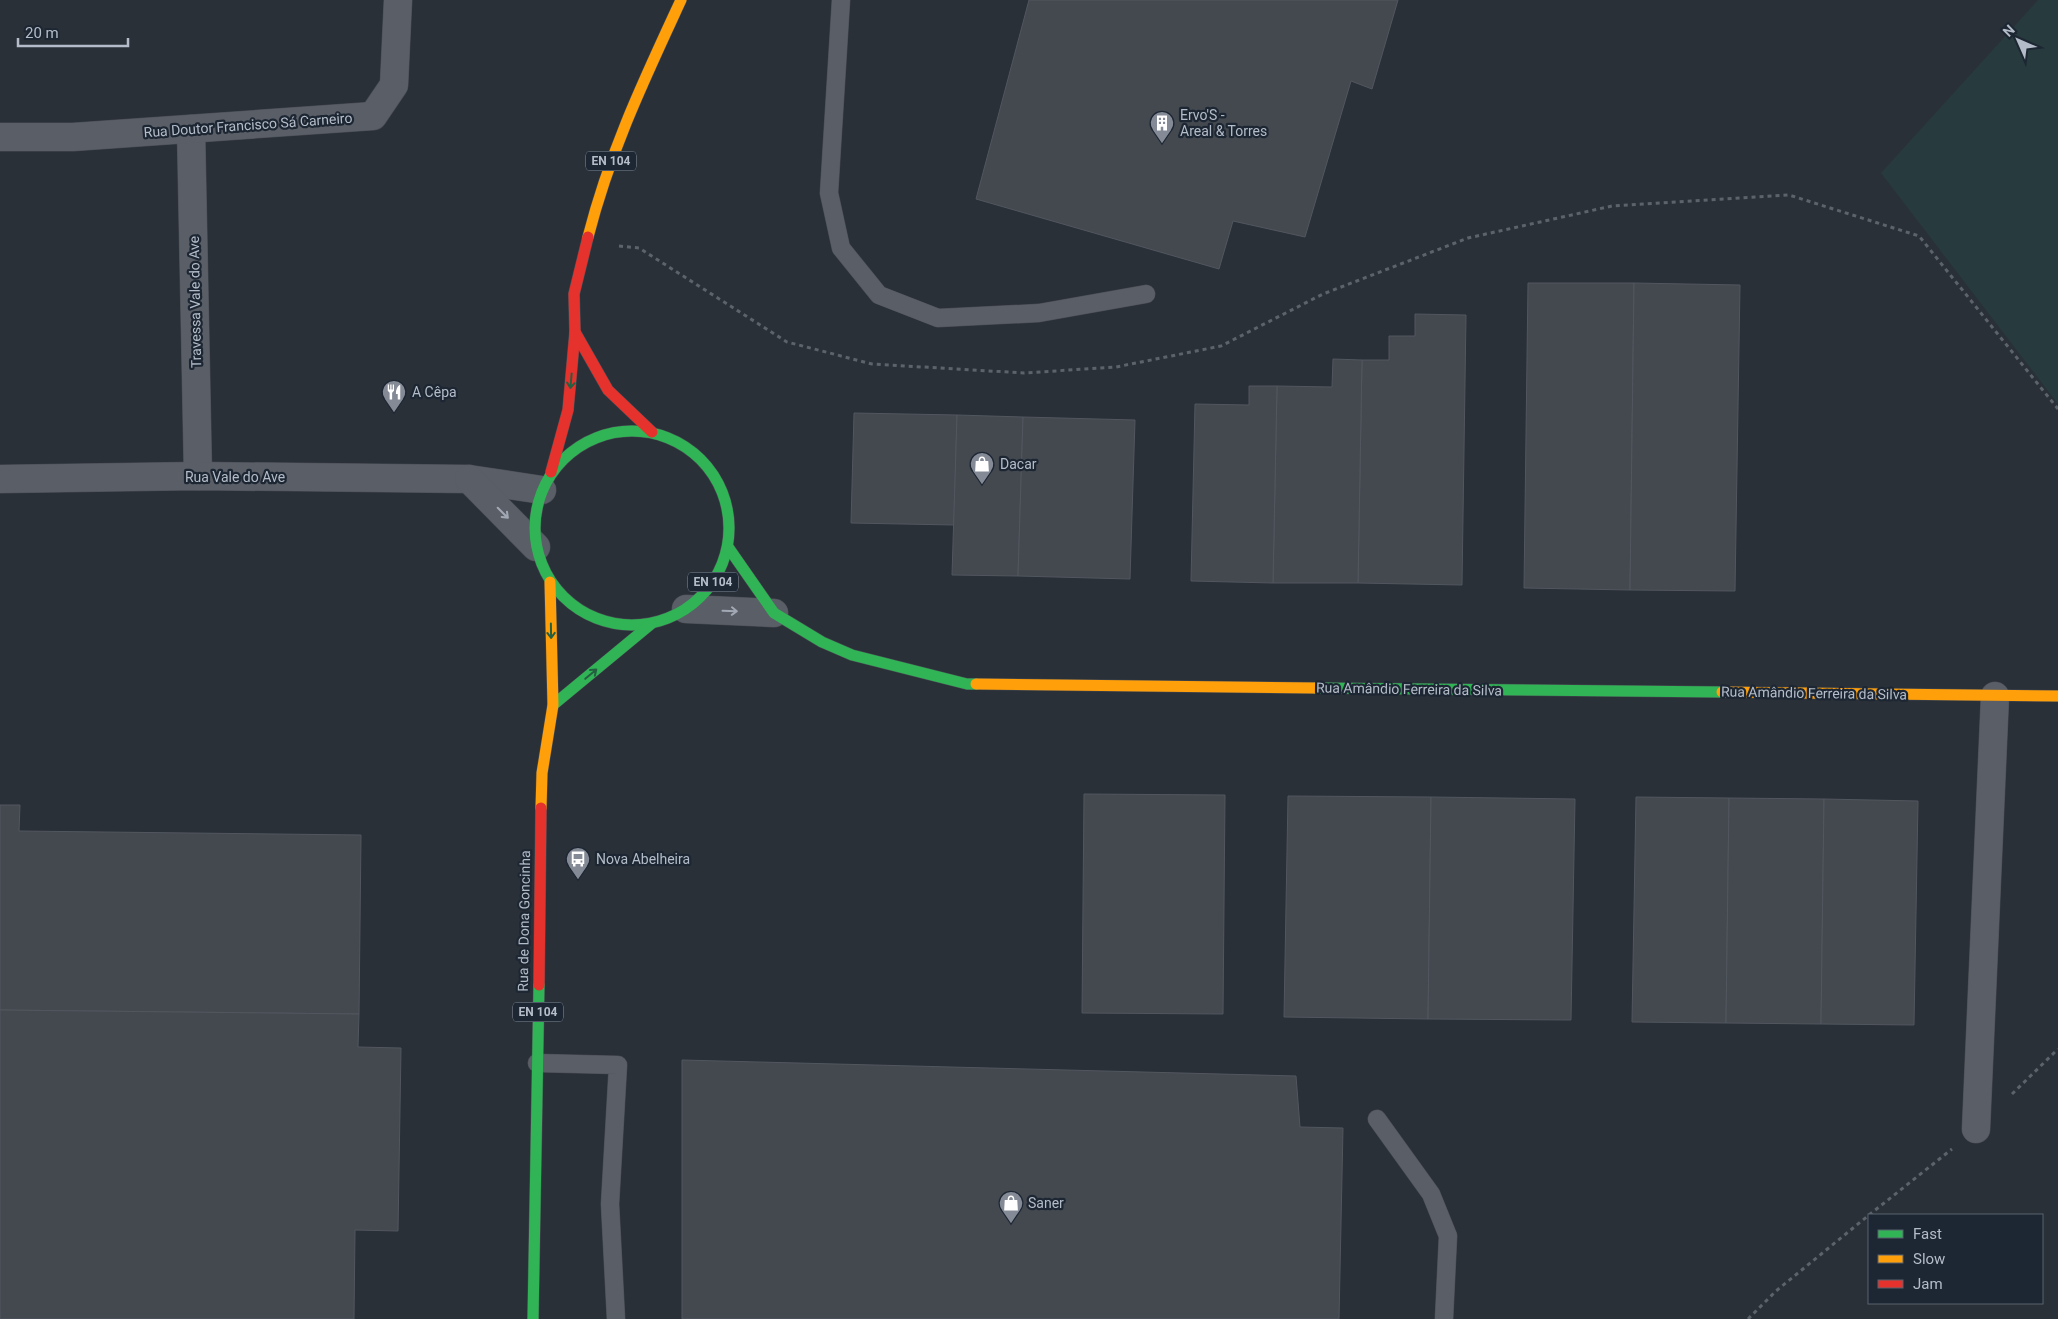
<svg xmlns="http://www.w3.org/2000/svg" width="2058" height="1319" font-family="Roboto,sans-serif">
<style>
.green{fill:#273a3e}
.building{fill:#444950;stroke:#52575f}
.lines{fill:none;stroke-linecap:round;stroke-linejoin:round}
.lane-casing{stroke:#484c53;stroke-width:19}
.street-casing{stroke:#484c53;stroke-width:29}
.fast-casing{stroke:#484c53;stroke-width:12}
.slow-casing{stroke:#484c53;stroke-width:12}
.jam-casing{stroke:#484c53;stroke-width:12}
.path{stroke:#5d636a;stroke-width:3;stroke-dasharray:4 4;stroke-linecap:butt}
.lane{stroke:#5a5e66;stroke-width:18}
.street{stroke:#5a5e66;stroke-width:28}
.fast{stroke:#30b455;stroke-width:11}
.slow{stroke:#ff9f0a;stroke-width:11}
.jam{stroke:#e5322d;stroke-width:11}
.oneway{stroke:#255f41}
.oneway2{stroke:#a2a9b5}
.labels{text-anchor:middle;stroke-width:4.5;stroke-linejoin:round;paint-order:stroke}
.shield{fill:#1d2633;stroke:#878f9c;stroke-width:1}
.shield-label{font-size:12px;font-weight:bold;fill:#b4bcc9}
.poi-label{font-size:14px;fill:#b4bcc9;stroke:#1d2633;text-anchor:start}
.street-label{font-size:14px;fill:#b4bcc9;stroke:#1d2633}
</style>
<rect width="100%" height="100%" fill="#2a3038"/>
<path class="green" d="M2038 0H2058V404L1881 173Z"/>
<g class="building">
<path d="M1029 0H1398L1372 89 1351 81 1305 237 1233 221 1219 269 976 199Z"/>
<path d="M1528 283H1634L1630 590 1524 588Z"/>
<path d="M1634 283 1740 285 1735 591 1630 590Z"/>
<path d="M1415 314 1466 315 1462 585 1358 583 1362 360H1389V336H1415Z"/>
<path d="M1333 359 1362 360 1358 583H1273L1277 386 1332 387Z"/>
<path d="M1249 386H1277L1273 583 1191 581 1195 404 1249 405Z"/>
<path d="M854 413 957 415 954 525 851 523Z"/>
<path d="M957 415 1023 417 1018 576 952 575Z"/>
<path d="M1023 417 1135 420 1130 579 1018 576Z"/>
<path d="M1084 794 1225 795 1223 1014 1082 1013Z"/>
<path d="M1288 796 1431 797 1428 1019 1284 1017Z"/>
<path d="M1431 797 1575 799 1571 1020 1428 1019Z"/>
<path d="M1636 797 1729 798 1726 1023 1632 1022Z"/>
<path d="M1729 798 1824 799 1821 1024 1726 1023Z"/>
<path d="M1824 799 1918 801 1914 1025 1821 1024Z"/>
<path d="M0 805H20L19 831 361 835 359 1014 0 1010Z"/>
<path d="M0 1010 359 1014 358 1047 401 1048 398 1231 355 1230 354 1319H0Z"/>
<path d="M682 1060 1296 1076 1300 1127 1343 1128 1339 1319H682Z"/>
</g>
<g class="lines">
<g class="lane-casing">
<g id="lane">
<path d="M841 0 829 193 841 248 879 295 938 318 1039 313 1146 294"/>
<path d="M537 1063 618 1065 610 1204 616 1319"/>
<path d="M1377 1119 1431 1194 1448 1236 1444 1319"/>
</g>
</g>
<g class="street-casing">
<g id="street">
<path d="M191 129 198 476"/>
<path d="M0 137H73L373 116 394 85 398 0"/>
<path d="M0 479 198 476 469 479 542 490"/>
<path d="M469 479 536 547"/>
<path d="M686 609 774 613"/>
<path d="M1976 1129 1995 696"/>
</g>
</g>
<g class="fast-casing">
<g id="fast">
<circle cx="632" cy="528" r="97"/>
<path d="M728 547 774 613 822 642 852 655 967 684H976"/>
<path d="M1315 688 1722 692"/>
<path d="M553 705 651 624"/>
<path d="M533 1319 539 985"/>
</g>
</g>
<g class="slow-casing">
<g id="slow">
<path d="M588 237C610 151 644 80 681 0"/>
<path d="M976 684 1315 688"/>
<path d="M1722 692 2058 696"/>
<path d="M541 808 542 773 553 705 550 582"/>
</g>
</g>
<g class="jam-casing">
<g id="jam">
<path d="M575 332 608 390 652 432"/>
<path d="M551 472 568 410 575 332 574 294 588 237"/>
<path d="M539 985 541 808"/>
</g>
</g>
<g class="path">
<path d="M619 246 639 248 787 342 872 364 1024 373 1116 367 1221 346 1323 294 1468 238 1612 206 1789 195 1919 236 2058 409"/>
<path d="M2012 1094 2058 1049"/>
<path d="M1869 1215 1952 1149"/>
<path d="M1748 1319 1776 1291 1869 1215"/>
</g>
<use href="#lane" class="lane"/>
<use href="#street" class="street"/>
<use href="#fast" class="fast"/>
<use href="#slow" class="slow"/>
<use href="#jam" class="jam"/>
</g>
<defs><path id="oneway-shaft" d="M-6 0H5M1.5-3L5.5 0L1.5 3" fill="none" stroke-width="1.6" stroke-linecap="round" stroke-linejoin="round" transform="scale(1.25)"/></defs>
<g class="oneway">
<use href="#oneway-shaft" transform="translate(571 381) rotate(95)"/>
<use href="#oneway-shaft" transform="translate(551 631) rotate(89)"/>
<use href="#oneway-shaft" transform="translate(591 674) rotate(-40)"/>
</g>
<g class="oneway2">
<use href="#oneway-shaft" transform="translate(503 513) rotate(45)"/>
<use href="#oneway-shaft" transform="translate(730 611) rotate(2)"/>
</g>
<defs>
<g id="building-pin" transform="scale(1.25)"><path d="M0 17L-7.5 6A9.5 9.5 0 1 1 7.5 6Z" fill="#848b96" stroke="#1d2633"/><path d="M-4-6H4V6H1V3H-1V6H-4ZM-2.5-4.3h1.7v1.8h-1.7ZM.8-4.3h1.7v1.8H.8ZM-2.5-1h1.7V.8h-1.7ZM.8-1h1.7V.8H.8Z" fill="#fff"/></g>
<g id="restaurant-pin" transform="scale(1.25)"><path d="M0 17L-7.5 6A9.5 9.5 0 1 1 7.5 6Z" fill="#848b96" stroke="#1d2633"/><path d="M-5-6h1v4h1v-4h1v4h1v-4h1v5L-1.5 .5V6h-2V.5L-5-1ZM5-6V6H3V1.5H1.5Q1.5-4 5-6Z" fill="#fff"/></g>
<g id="shop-pin" transform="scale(1.25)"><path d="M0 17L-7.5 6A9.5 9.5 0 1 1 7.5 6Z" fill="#848b96" stroke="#1d2633"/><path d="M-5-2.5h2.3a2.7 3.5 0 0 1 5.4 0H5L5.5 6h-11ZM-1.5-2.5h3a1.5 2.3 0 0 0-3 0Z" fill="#fff"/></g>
<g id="bus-pin" transform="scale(1.25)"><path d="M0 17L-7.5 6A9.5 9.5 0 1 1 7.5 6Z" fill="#848b96" stroke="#1d2633"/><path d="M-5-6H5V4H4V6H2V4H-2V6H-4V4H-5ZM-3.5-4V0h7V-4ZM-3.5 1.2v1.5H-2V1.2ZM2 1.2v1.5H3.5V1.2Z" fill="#fff"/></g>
</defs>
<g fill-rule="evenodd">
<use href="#building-pin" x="1162" y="123"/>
<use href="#restaurant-pin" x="394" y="392"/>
<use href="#shop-pin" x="982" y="464"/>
<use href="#bus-pin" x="578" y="859"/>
<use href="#shop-pin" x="1011" y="1203"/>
</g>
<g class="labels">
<g class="shield">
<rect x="586" y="151.5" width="50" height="19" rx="4"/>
<rect x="688" y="572.5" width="50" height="19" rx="4"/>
<rect x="513" y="1002.5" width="50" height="19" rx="4"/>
</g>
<g class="shield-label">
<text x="611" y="165">EN 104</text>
<text x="713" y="586">EN 104</text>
<text x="538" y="1016">EN 104</text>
</g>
<g class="poi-label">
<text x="1180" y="120">Ervo'S -<tspan x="1180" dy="16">Areal &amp; Torres</tspan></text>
<text x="412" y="397">A Cêpa</text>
<text x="1000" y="469">Dacar</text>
<text x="596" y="864">Nova Abelheira</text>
<text x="1028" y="1208">Saner</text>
</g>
<g class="street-label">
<text transform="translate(248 125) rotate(-4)" y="5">Rua Doutor Francisco Sá Carneiro</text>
<text transform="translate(195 302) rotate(-91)" y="5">Travessa Vale do Ave</text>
<text x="235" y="482">Rua Vale do Ave</text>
<text transform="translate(1409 689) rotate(1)" y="5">Rua Amândio Ferreira da Silva</text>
<text transform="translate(1814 693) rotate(1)" y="5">Rua Amândio Ferreira da Silva</text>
<text transform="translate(524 921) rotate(-89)" y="5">Rua de Dona Goncinha</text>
</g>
</g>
<rect x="1868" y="1214" width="175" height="90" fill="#1d2633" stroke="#59626f"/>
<rect x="1878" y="1230" width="25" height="8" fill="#30b455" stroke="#59626f"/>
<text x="1913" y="1239" font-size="15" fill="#b4bcc9">Fast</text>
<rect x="1878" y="1255" width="25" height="8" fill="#ff9f0a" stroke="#59626f"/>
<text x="1913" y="1264" font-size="15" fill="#b4bcc9">Slow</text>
<rect x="1878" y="1280" width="25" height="8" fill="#e5322d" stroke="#59626f"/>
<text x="1913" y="1289" font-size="15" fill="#b4bcc9">Jam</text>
<g transform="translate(2018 40) rotate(315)" stroke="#1d2633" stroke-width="4" paint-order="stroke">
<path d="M0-4L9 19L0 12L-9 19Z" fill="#b4bcc9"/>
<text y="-8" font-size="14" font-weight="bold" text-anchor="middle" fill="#b4bcc9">N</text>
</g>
<path d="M18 38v8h110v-8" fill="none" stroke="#b4bcc9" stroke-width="2.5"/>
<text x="25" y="38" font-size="15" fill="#b4bcc9" stroke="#1d2633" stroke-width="4" paint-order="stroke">20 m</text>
</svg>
